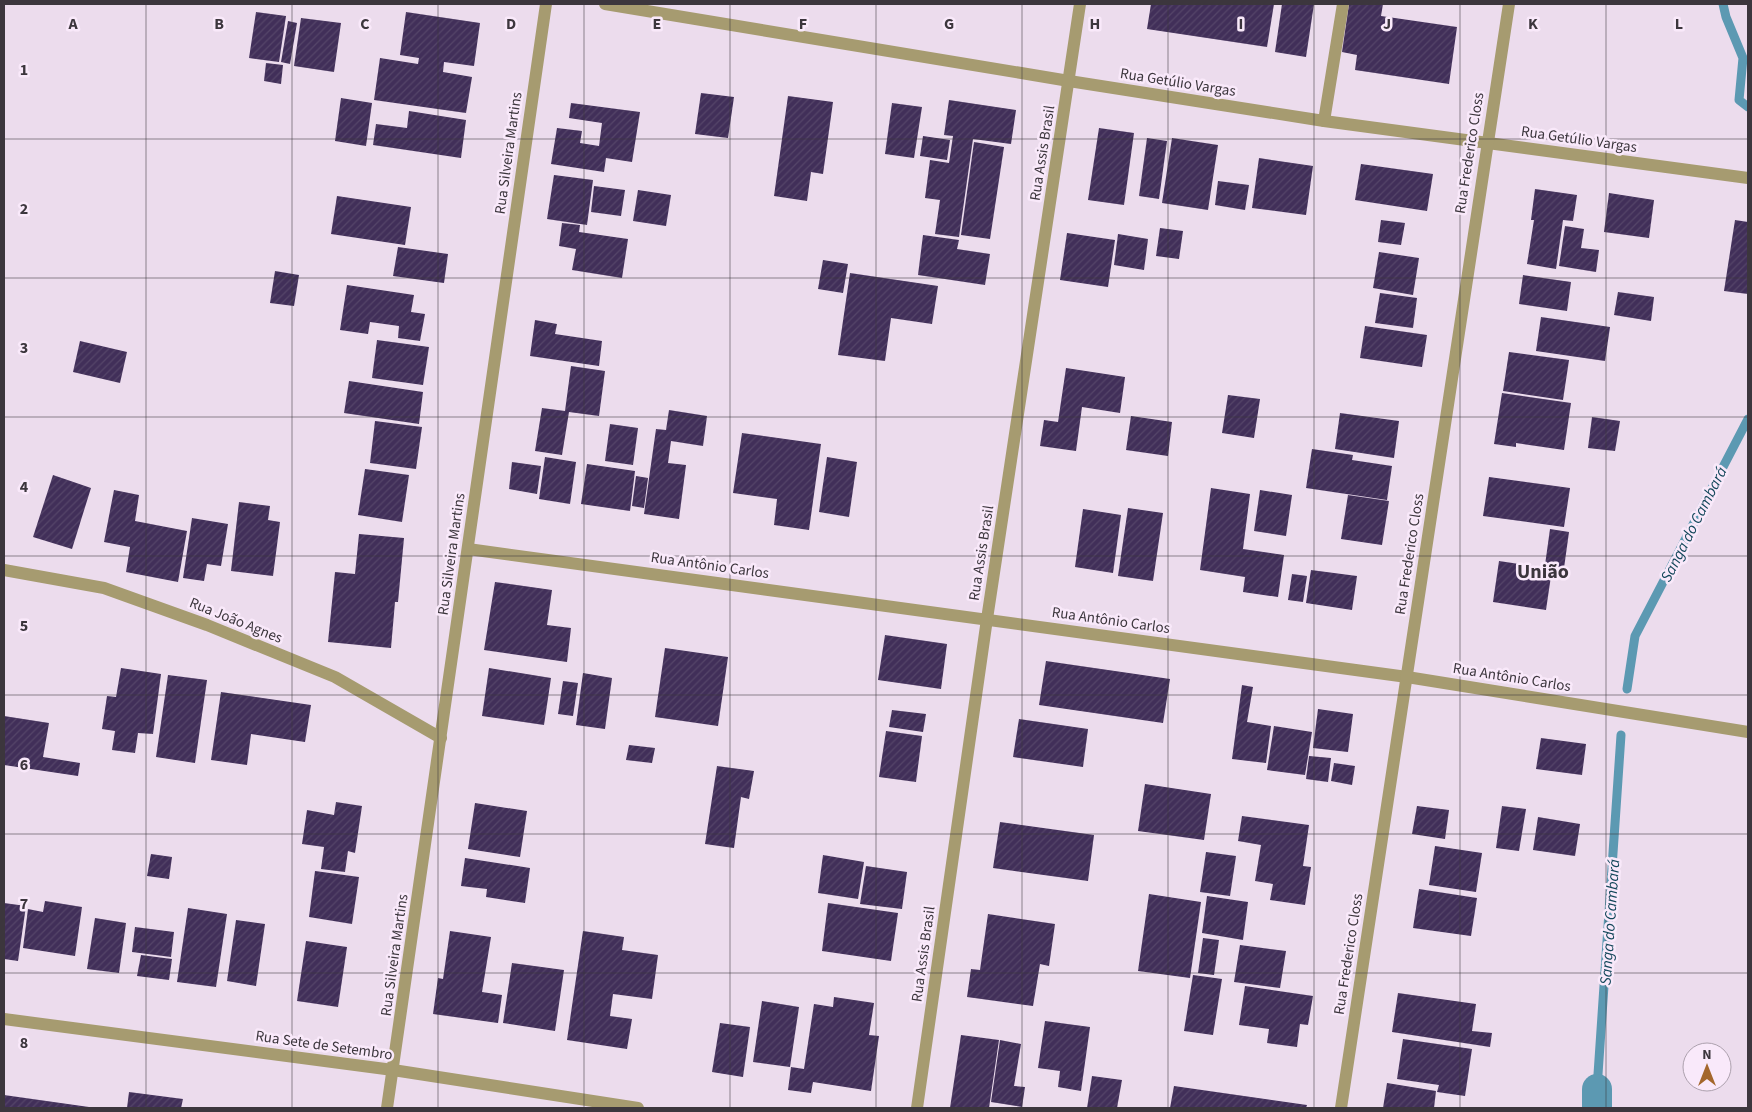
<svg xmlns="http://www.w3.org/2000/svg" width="1752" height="1112" font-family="'Source Sans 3',sans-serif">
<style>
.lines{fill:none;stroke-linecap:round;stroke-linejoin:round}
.stream{stroke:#5c99b2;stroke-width:9}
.canal{stroke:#5c99b2;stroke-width:30}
.building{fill:url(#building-hatch)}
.minor{stroke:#a69b70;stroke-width:12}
.grid{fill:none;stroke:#3c363d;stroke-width:1;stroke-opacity:0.55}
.labels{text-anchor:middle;stroke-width:5;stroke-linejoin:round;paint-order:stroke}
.street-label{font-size:15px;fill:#3c363d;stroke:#f9e9fa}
.water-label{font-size:16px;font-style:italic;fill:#13475a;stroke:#f9e9fa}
.district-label{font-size:20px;font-weight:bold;fill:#3c363d;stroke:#f9e9fa}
.grid-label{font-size:16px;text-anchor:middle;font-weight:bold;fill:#3c363d;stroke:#f9e9fa;stroke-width:5;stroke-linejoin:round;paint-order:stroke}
</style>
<defs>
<pattern id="building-hatch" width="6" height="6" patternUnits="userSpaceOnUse" patternTransform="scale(1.25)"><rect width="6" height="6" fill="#412f59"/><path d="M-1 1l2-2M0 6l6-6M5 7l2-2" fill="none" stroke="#554569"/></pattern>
</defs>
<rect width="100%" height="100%" fill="#ecdced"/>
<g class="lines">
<g class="stream">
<path d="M1723 4 1726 17 1743 58 1739 100 1748 107"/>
<path d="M1627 689 1635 636 1748 419"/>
<path d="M1597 1089 1621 735"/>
</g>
<path class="canal" d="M1597 1089V1108"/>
</g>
<g class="building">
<path d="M1151 4H1274L1267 47 1147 29Z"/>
<path d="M1282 4H1314L1306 57 1275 52Z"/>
<path d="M1349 4H1383L1381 16 1457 27 1449 84 1355 70 1357 55 1342 52Z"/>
<path d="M256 12 286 16 279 62 249 58Z"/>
<path d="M406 12 480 23 474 66 444 62 443 72 472 77 466 113 374 100 380 58 418 64 419 58 400 55Z"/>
<path d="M301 18 341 23 334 72 294 66Z"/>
<path d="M288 21 297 23 290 64 281 62Z"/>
<path d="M266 63 283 65 281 84 264 81Z"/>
<path d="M701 93 734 97 728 138 695 134Z"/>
<path d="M788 96 833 102 823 174 811 172 807 201 774 196Z"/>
<path d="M341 98 372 103 366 146 335 141Z"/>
<path d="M949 100 1016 110 1011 144 973 139 959 237 935 234 940 200 925 198 930 160 949 163 953 136 944 135Z"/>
<path d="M571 103 640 112 632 162 606 158 604 172 551 164 557 128 582 131 580 143 599 146 602 123 569 118Z"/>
<path d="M892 103 922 107 914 158 885 154Z"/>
<path d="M409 111 466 120 461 158 373 145 376 124 407 128Z"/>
<path d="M1099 128 1134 133 1124 205 1088 200Z"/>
<path d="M923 136 950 140 947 160 920 156Z"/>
<path d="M1147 138 1167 141 1159 199 1139 196Z"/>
<path d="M1172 138 1218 145 1208 210 1162 203Z"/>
<path d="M974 142 1004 147 990 239 961 235Z"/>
<path d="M1259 158 1313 166 1306 215 1252 208Z"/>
<path d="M1361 164 1433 174 1427 211 1355 200Z"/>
<path d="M554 175 593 180 587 225 547 219Z"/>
<path d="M1218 181 1249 185 1245 210 1215 205Z"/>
<path d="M594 186 625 190 621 216 591 212Z"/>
<path d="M1535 189 1577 195 1573 221 1563 220 1556 269 1527 264 1534 220H1531Z"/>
<path d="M638 190 671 195 666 226 633 221Z"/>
<path d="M1609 193 1654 200 1649 238 1604 232Z"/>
<path d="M337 196 411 207 405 245 331 234Z"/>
<path d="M1381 220 1405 223 1401 245 1378 242Z"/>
<path d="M1735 220 1748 222V294L1724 291Z"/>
<path d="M562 223 580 225 579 232 628 239 622 278 572 270 576 249 559 246Z"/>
<path d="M1565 226 1584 229 1581 248 1599 250 1596 272 1559 266Z"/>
<path d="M1160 228 1183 231 1179 259 1156 256Z"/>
<path d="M1067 233 1115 240 1108 287 1060 280Z"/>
<path d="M1118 234 1148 239 1144 270 1114 265Z"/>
<path d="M923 235 959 240 957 249 990 254 985 285 918 275Z"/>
<path d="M398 247 448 254 444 283 393 276Z"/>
<path d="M1379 252 1419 258 1413 295 1373 288Z"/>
<path d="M823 260 848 264 843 293 818 289Z"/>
<path d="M275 271 299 275 294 306 270 303Z"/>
<path d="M850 273 938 286 932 324 891 318 885 361 838 355Z"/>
<path d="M1523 275 1571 282 1567 311 1519 304Z"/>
<path d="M347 285 414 295 411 312 425 314 420 341 398 338 399 326 370 322 368 334 340 330Z"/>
<path d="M1618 292 1654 297 1651 321 1614 315Z"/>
<path d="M1380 293 1417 298 1413 328 1375 323Z"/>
<path d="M1541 317 1610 327 1605 361 1536 351Z"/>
<path d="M535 320 557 324 555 334 602 341 599 366 530 356Z"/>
<path d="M1365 326 1427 335 1422 367 1360 358Z"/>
<path d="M377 340 429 347 423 385 372 378Z"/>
<path d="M80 341 127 352 120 383 73 372Z"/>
<path d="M1509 352 1569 360 1563 400 1503 391Z"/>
<path d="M571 366 605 371 599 416 569 412 562 455 535 451 542 408 565 411Z"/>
<path d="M1066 368 1125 377 1120 413 1082 407 1076 451 1040 446 1044 420 1058 422Z"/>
<path d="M349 381 423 392 419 424 344 413Z"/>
<path d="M1502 393 1571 403 1564 450 1516 443V447L1494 444Z"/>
<path d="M1228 395 1260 399 1254 438 1222 433Z"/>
<path d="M669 410 707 416 703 446 671 441 668 463 686 465 679 519 644 514 656 429 666 430Z"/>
<path d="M1340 413 1399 421 1394 458 1335 449Z"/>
<path d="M1131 416 1172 422 1168 456 1126 450Z"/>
<path d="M1592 417 1620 421 1615 451 1588 448Z"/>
<path d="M375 421 422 427 416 469 370 463Z"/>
<path d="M610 424 638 428 633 465 605 461Z"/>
<path d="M742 433 821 444 809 530 774 525 777 499 733 493Z"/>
<path d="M1312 449 1353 455 1352 460 1392 466 1387 500 1306 488Z"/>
<path d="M545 457 576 462 570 504 539 499Z"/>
<path d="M827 457 857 462 849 517 819 512Z"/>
<path d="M512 462 541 466 537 494 509 489Z"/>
<path d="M587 464 635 471 630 511 581 504Z"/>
<path d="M365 469 409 475 402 522 358 515Z"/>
<path d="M53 475 91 488 72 549 33 537Z"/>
<path d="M636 476 648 478 644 508 632 506Z"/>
<path d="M1489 477 1570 488 1564 527 1483 516Z"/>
<path d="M1211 488 1250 494 1243 549 1284 555 1278 597 1243 592 1245 577 1200 570Z"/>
<path d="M114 490 139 495 135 521 187 531 178 582 126 572 130 547 104 542Z"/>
<path d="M1260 490 1292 495 1286 536 1254 531Z"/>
<path d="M1348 495 1389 501 1382 545 1341 539Z"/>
<path d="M239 502 270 506 268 520 280 522 273 576 231 571Z"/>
<path d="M1128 508 1163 513 1153 581 1118 576Z"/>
<path d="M1083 509 1121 515 1113 573 1075 567Z"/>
<path d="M192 518 228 524 221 566 207 564 204 581 183 578Z"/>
<path d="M1550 529 1569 532 1564 568 1545 565Z"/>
<path d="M359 534 404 538 398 602H395L391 648 328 642 335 572 355 574Z"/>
<path d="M1499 561 1552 569 1546 610 1493 602Z"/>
<path d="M1311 570 1357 576 1352 610 1306 603Z"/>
<path d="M1292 574 1307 576 1303 602 1288 600Z"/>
<path d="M495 582 552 590 547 625 571 628 567 662 484 650Z"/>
<path d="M885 635 947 644 941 689 878 680Z"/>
<path d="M665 648 728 657 718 726 655 717Z"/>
<path d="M1046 661 1170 679 1163 723 1039 705Z"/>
<path d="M121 668 161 674 153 734 138 733 135 753 112 750 115 731 102 729 107 696 116 697Z"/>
<path d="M489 668 551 678 544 725 482 716Z"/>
<path d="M583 673 612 678 605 729 576 725Z"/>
<path d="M168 675 207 680 195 763 156 757Z"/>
<path d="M563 681 578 683 573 716 558 714Z"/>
<path d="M1242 685 1253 687 1247 722 1271 726 1266 763 1232 759Z"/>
<path d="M221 692 311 705 305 742 251 734 247 765 211 760Z"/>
<path d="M1318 709 1353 714 1348 752 1313 748Z"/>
<path d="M892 710 926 714 923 732 889 727Z"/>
<path d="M4 716 49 723 43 757 80 763 78 776 4 765Z"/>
<path d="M1019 719 1088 729 1083 767 1013 757Z"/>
<path d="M1274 726 1312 732 1305 775 1267 770Z"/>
<path d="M886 731 922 736 916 782 879 777Z"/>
<path d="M1541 738 1586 744 1582 775 1536 769Z"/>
<path d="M629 745 655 748 652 763 626 760Z"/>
<path d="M1309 756 1331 758 1328 782 1306 779Z"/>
<path d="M1334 763 1355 766 1352 785 1331 781Z"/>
<path d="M717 766 754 771 749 799 741 797 734 848 705 844Z"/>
<path d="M1145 784 1211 794 1204 840 1138 831Z"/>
<path d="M336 802 362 806 355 853 348 851 345 872 321 869 324 847 302 844 307 810 334 815Z"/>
<path d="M475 803 527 811 520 857 468 849Z"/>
<path d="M1417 806 1449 810 1445 839 1412 834Z"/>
<path d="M1502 806 1526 809 1519 851 1496 848Z"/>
<path d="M1242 816 1309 825 1303 866 1311 867 1305 905 1270 900 1273 884 1255 881 1261 845 1238 841Z"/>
<path d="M1538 817 1580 824 1575 856 1533 850Z"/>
<path d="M1000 822 1094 835 1088 881 993 868Z"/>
<path d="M1435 846 1482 853 1476 892 1429 885Z"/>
<path d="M1206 852 1236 856 1230 896 1200 892Z"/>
<path d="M151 854 172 857 169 879 147 876Z"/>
<path d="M823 855 864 862 858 899 818 893Z"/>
<path d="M465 858 530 868 525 903 486 897 487 889 461 886Z"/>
<path d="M866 866 907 872 902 909 860 904Z"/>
<path d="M315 871 359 877 352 924 309 917Z"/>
<path d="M1419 889 1477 898 1471 936 1413 928Z"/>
<path d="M1149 894 1201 902 1190 978 1138 971Z"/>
<path d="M1207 896 1248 902 1243 940 1202 933Z"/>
<path d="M45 901 82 907 75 956 23 948 28 909 43 912Z"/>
<path d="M4 903 26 906 18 961 4 959Z"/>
<path d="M828 903 898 913 891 961 822 951Z"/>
<path d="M188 908 227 914 216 987 177 982Z"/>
<path d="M988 914 1055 924 1049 966 1040 964 1033 1006 967 997 971 969 980 970Z"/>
<path d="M95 918 126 923 119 973 87 969Z"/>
<path d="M236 920 265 924 256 986 227 981Z"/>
<path d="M135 927 174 932 171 957 132 952Z"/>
<path d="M450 931 491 937 482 992 502 995 498 1023 433 1014 438 978 443 979Z"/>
<path d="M583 931 624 937 622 950 658 955 652 999 613 994 610 1016 632 1019 627 1049 567 1040Z"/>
<path d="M1203 938 1219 940 1214 975 1198 973Z"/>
<path d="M306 941 347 947 338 1007 297 1001Z"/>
<path d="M1240 945 1286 951 1280 988 1234 982Z"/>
<path d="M141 955 172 959 169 980 137 976Z"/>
<path d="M512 963 564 970 555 1031 503 1023Z"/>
<path d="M1193 975 1222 979 1213 1035 1184 1031Z"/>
<path d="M1245 986 1313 996 1308 1025 1300 1024 1297 1047 1267 1043 1269 1029 1239 1025Z"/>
<path d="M1398 993 1476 1004 1472 1031 1492 1033 1490 1047 1392 1032Z"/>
<path d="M834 997 874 1003 869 1035 879 1036 871 1091 813 1082 811 1093 788 1090 791 1067 804 1069 814 1004 833 1007Z"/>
<path d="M762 1001 799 1007 790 1067 753 1062Z"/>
<path d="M1045 1021 1090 1027 1081 1091 1058 1087 1060 1071 1038 1068Z"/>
<path d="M720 1023 750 1027 743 1077 712 1072Z"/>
<path d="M961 1035 999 1040 989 1108H950Z"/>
<path d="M1403 1039 1472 1049 1465 1096 1437 1092 1439 1085 1397 1079Z"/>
<path d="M1000 1040 1021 1044 1014 1086 1025 1087 1022 1107 991 1102Z"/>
<path d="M1092 1076 1122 1080 1117 1108H1087Z"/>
<path d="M1387 1083 1436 1091 1434 1108H1383Z"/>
<path d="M1174 1086 1307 1105 1306 1108H1170Z"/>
<path d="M129 1092 183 1099 181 1108H127Z"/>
<path d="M4 1095 89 1107V1108H4Z"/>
</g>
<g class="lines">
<g class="minor">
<path d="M605 4 1069 81 1324 121 1748 178"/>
<path d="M1324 121 1343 4"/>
<path d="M468 549 1407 677 1748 732"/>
<path d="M4 570 104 588 207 625 335 677 441 738"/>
<path d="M4 1019 393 1070 638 1108"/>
<path d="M387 1108 546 4"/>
<path d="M917 1108 987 619 1080 4"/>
<path d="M1341 1108 1509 4"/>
</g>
</g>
<path class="grid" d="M146 4V1108M292 4V1108M438 4V1108M584 4V1108M730 4V1108M876 4V1108M1022 4V1108M1168 4V1108M1314 4V1108M1460 4V1108M1606 4V1108M4 139H1748M4 278H1748M4 417H1748M4 556H1748M4 695H1748M4 834H1748M4 973H1748"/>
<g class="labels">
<g class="street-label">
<text transform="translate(1178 82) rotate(9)" y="5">Rua Getúlio Vargas</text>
<text transform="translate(1579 139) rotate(8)" y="5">Rua Getúlio Vargas</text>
<text transform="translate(508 153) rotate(-82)" y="5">Rua Silveira Martins</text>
<text transform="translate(1042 153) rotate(-81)" y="5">Rua Assis Brasil</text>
<text transform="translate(1469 153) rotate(-81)" y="5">Rua Frederico Closs</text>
<text transform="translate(981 553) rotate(-81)" y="5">Rua Assis Brasil</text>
<text transform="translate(451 554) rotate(-82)" y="5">Rua Silveira Martins</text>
<text transform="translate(1409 554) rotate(-81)" y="5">Rua Frederico Closs</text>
<text transform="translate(710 565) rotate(8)" y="5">Rua Antônio Carlos</text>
<text transform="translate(236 620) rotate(22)" y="5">Rua João Agnes</text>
<text transform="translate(1111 620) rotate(8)" y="5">Rua Antônio Carlos</text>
<text transform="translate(1512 677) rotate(9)" y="5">Rua Antônio Carlos</text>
<text transform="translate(923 954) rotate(-82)" y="5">Rua Assis Brasil</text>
<text transform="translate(1348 954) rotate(-81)" y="5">Rua Frederico Closs</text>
<text transform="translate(394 955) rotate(-82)" y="5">Rua Silveira Martins</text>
<text transform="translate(324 1045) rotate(8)" y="5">Rua Sete de Setembro</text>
</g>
<g class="water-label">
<text transform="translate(1693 524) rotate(-63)" y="6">Sanga do Cambará</text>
<text transform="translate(1609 922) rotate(-86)" y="6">Sanga do Cambará</text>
</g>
<g class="district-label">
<text x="1543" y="578">União</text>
</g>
</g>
<g class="grid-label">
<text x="73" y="29">A</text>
<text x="219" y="29">B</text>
<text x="365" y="29">C</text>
<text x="511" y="29">D</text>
<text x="657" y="29">E</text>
<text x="803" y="29">F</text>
<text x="949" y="29">G</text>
<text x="1095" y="29">H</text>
<text x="1241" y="29">I</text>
<text x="1387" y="29">J</text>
<text x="1533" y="29">K</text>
<text x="1679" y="29">L</text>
<text x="24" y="75">1</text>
<text x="24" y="214">2</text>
<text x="24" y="353">3</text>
<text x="24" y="492">4</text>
<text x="24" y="631">5</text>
<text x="24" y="770">6</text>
<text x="24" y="909">7</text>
<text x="24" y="1048">8</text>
</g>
<rect width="1752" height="1112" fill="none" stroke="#3c363d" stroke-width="10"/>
<g transform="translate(1707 1067)"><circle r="24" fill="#f9e9fa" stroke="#ada1ae"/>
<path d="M0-4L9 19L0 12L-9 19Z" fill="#a4672c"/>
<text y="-8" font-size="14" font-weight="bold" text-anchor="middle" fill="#3c363d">N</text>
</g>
</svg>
